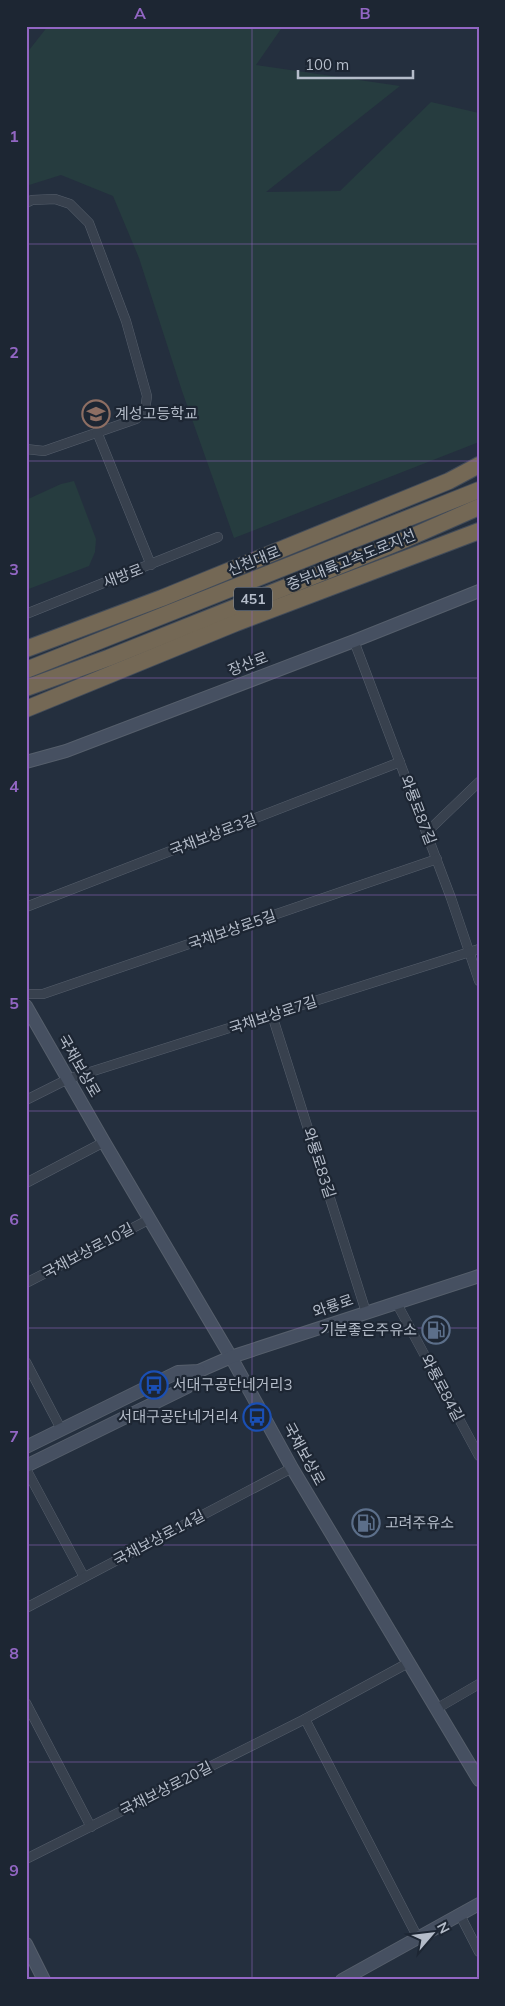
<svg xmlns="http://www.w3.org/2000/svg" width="505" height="2006" font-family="Mulish,'Noto Sans KR',sans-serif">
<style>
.green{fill:#263c3f}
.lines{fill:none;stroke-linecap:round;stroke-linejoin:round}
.street-casing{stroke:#565f6c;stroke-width:10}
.secondary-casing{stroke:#565f6c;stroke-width:14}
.highway-casing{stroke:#434c59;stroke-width:18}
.street{stroke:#38414e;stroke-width:9}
.secondary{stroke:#465061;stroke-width:12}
.highway{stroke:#746855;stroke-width:16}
.grid{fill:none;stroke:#9266c3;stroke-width:1;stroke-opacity:0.55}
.labels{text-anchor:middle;stroke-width:4.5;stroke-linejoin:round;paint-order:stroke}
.shield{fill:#1d2633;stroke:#878f9c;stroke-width:1}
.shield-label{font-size:14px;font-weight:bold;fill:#b4bcc9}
.poi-label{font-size:15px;fill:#b4bcc9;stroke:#1d2633;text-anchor:start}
.street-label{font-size:15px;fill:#b4bcc9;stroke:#1d2633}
.neatline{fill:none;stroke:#9266c3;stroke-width:2}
.grid-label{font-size:16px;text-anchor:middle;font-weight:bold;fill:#9266c3}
</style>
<rect width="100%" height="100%" fill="#242f3e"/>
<g class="green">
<path d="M48 26H283L256 65 400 86 266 192 340 191 431 102 479 113V442L234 538 182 391 139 258 113 196 61 175 26 186V54Z"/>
<path d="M74 481 96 539 95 552 89 566 26 590V500L61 484Z"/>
</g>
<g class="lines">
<g class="street-casing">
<g id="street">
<path d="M26 203 32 200 55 199 70 204 89 223 126 321 147 396 145 410 136 419 44 451 26 449"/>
<path d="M97 432 151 565"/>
<path d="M26 614 218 537"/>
<path d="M354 641 451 898 479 981"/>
<path d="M427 832 479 782"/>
<path d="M26 907 400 762"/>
<path d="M26 994H43L437 859"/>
<path d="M272 1015 366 1312"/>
<path d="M26 1100 68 1079 479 949"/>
<path d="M26 1183 104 1142"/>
<path d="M26 1283 150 1219"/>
<path d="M396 1302 479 1456"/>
<path d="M26 1362 61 1429"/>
<path d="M26 1469 84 1577"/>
<path d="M26 1608 292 1468"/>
<path d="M26 1703 91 1827"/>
<path d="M436 1709 479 1684"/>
<path d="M305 1719 418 1938"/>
<path d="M26 1859 305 1719 408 1663"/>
<path d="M460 1915 479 1952"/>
</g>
</g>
<g class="secondary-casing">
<g id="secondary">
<path d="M26 762 66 751 354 641 479 591"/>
<path d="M26 1006 104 1142 231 1357 292 1468 479 1780"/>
<path d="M26 1447 178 1372 199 1371 231 1357 479 1276"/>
<path d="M26 1466 187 1387 199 1371"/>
<path d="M26 1944 44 1980"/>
<path d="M342 1980 479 1904"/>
</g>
</g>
<g class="highway-casing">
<g id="highway">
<path d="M26 649 162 598 449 481 479 465"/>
<path d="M26 670 479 490"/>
<path d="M26 688 108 658 404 540 479 507"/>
<path d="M26 709 236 623 479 531"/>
</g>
</g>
<use href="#street" class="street"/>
<use href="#secondary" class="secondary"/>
<use href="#highway" class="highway"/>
</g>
<path class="grid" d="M252 26V1980M26 244H479M26 461H479M26 678H479M26 895H479M26 1111H479M26 1328H479M26 1545H479M26 1762H479"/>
<defs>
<g id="school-ring" transform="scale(1.4375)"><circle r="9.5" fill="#1d2633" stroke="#8d6e63" stroke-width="1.5"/><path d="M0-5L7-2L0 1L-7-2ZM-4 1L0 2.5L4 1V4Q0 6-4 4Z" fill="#8d6e63"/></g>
<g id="fuel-ring" transform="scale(1.4375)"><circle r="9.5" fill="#1d2633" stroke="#5c6f8a" stroke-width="1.5"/><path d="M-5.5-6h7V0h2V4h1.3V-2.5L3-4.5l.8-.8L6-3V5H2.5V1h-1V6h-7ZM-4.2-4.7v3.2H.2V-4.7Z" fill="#5c6f8a"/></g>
<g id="bus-ring" transform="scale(1.4375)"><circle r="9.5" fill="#1d2633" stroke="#1a4fb4" stroke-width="1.5"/><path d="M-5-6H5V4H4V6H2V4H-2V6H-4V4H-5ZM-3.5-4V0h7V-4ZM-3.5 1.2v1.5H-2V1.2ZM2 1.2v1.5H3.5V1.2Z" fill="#1a4fb4"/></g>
</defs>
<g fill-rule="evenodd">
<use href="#school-ring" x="96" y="414"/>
<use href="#fuel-ring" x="436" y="1330"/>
<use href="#bus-ring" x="154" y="1385"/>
<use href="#bus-ring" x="257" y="1417"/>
<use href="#fuel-ring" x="366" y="1523"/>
</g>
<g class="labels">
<rect class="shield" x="234" y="587.5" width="38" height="23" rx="4"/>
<g class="shield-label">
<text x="253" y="604">451</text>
</g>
<g class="poi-label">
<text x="115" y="419">계성고등학교</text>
<text x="417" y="1335" text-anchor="end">기분좋은주유소</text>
<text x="173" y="1390">서대구공단네거리3</text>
<text x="238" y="1422" text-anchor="end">서대구공단네거리4</text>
<text x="385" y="1528">고려주유소</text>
</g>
<g class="street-label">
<text transform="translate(351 560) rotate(-22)" y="5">중부내륙고속도로지선</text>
<text transform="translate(254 561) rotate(-22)" y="5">신천대로</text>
<text transform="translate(123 576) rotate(-21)" y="5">새방로</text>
<text transform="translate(248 664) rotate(-21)" y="5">장산로</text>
<text transform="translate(418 810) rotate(69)" y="5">와룡로87길</text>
<text transform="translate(213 835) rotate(-21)" y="5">국채보상로3길</text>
<text transform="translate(232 930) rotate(-19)" y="5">국채보상로5길</text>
<text transform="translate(273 1015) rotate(-18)" y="5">국채보상로7길</text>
<text transform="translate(79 1066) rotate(60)" y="5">국채보상로</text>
<text transform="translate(319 1163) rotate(72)" y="5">와룡로83길</text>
<text transform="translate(88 1251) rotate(-28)" y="5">국채보상로10길</text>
<text transform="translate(333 1306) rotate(-19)" y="5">와룡로</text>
<text transform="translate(442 1388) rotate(62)" y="5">와룡로84길</text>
<text transform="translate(304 1454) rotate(61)" y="5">국채보상로</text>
<text transform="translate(159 1538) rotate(-28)" y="5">국채보상로14길</text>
<text transform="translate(166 1789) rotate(-27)" y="5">국채보상로20길</text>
</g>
</g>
<rect width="505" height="2006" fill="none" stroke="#1d2633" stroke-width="55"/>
<g transform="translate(432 1934) rotate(62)" stroke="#1d2633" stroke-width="4" paint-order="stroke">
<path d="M0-4L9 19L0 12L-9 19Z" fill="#b4bcc9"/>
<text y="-8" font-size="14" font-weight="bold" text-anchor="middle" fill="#b4bcc9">N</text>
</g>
<path d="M298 70v8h115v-8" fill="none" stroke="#b4bcc9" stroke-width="2.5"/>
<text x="305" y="70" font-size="15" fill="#b4bcc9" stroke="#1d2633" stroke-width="4" paint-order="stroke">100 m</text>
<rect x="28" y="28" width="450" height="1950" class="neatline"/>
<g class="grid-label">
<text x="140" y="19">A</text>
<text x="365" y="19">B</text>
<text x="14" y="142">1</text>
<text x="14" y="358">2</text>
<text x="14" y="575">3</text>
<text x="14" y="792">4</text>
<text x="14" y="1009">5</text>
<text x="14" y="1225">6</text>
<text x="14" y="1442">7</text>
<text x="14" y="1659">8</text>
<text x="14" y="1876">9</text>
</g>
</svg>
